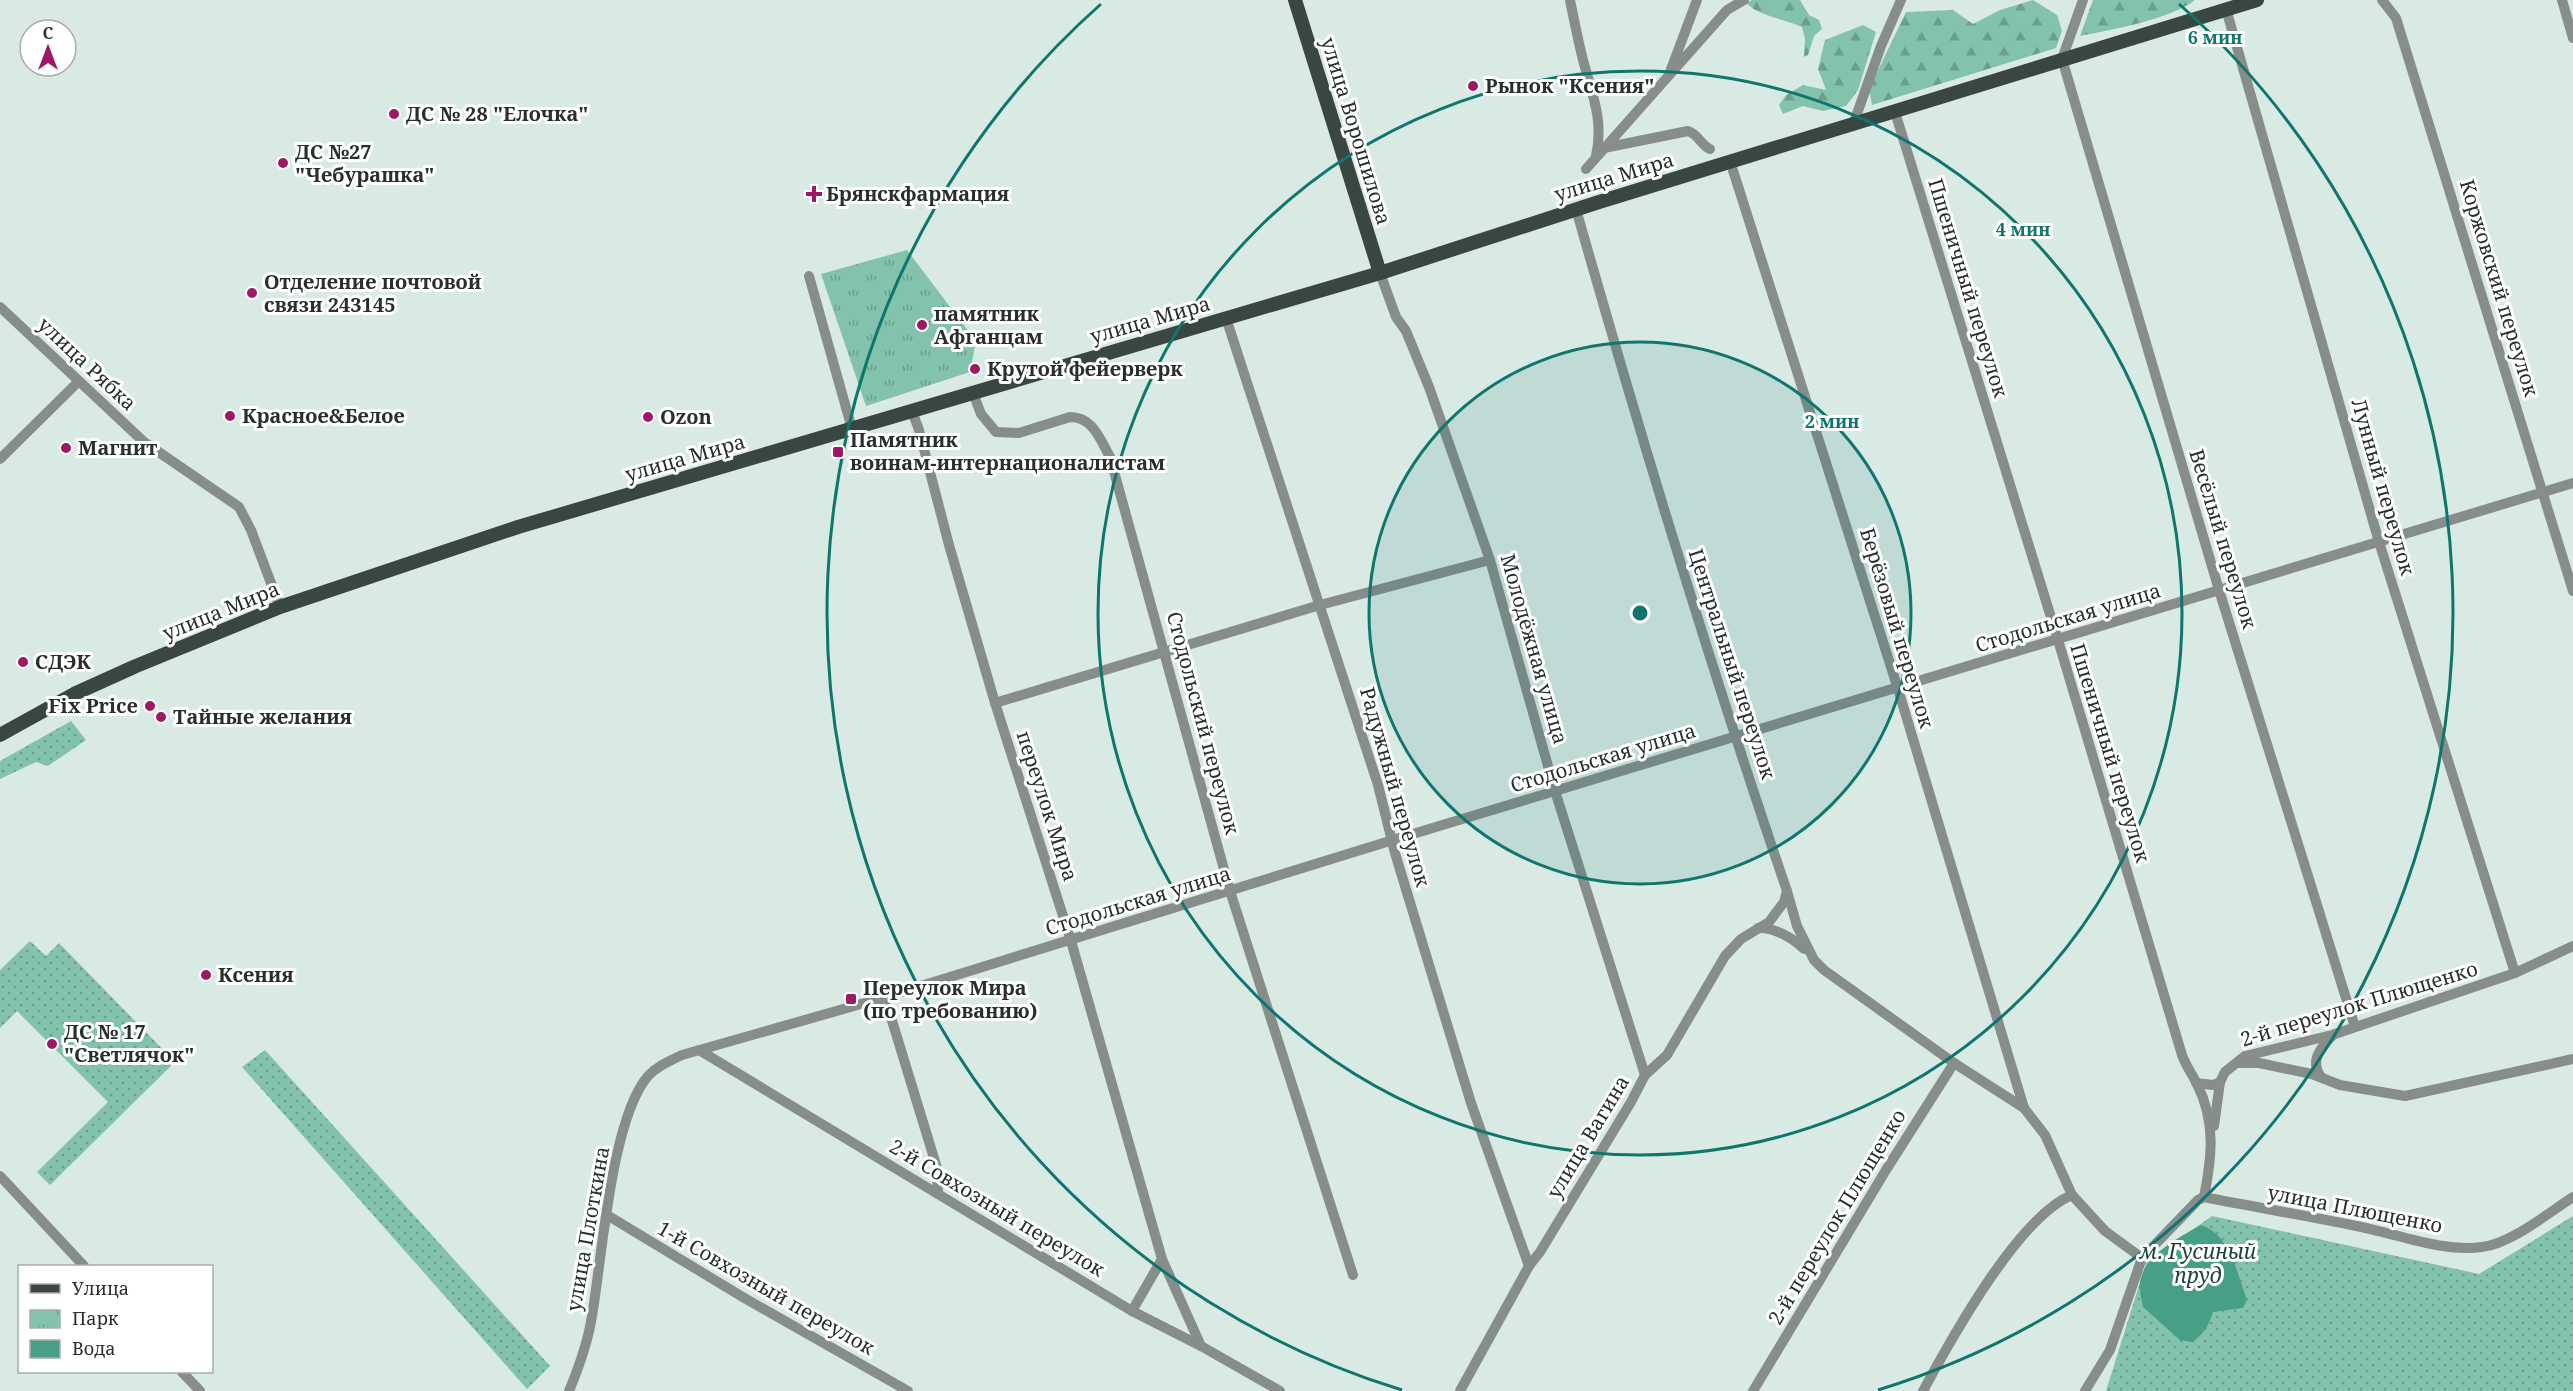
<svg xmlns="http://www.w3.org/2000/svg" width="2573" height="1391" font-family="'Noto Serif',serif">
<style>
.grass{fill:url(#grass-dots)}
.forest{fill:url(#forest-firs)}
.park{fill:url(#park-tufts)}
.water{fill:#479f86}
.lines{fill:none;stroke-linecap:round;stroke-linejoin:round}
.minor{stroke:#868d8a;stroke-width:10}
.major{stroke:#3a4642;stroke-width:14}
.ring{fill:none;stroke:#0f766e;stroke-width:3}
.poi-dot{fill:#9f1866;stroke:#fff;stroke-width:2}
.labels{text-anchor:middle;stroke-width:6;stroke-linejoin:round;paint-order:stroke}
.poi-label{font-size:20px;font-weight:bold;fill:#282f2c;stroke:#fff;text-anchor:start}
.street-label{font-size:20px;fill:#282f2c;stroke:#fff}
.water-label{font-size:21px;font-style:italic;fill:#1d4439;stroke:#fff}
.centre{fill:#0f766e;stroke:#fff;stroke-width:3}
.ring-label{font-size:18px;text-anchor:middle;font-weight:bold;fill:#0f766e;stroke:#fff;stroke-width:6;stroke-linejoin:round;paint-order:stroke}
</style>
<defs>
<pattern id="grass-dots" width="8" height="8" patternUnits="userSpaceOnUse" patternTransform="scale(1.5)"><rect width="8" height="8" fill="#83c2ad"/><path d="M2 2h.1M6 6h.1" fill="none" stroke="#6b9e8d" stroke-width="1.8" stroke-linecap="round"/></pattern>
<pattern id="forest-firs" width="22" height="20" patternUnits="userSpaceOnUse" patternTransform="scale(1.5)"><rect width="22" height="20" fill="#83c2ad"/><path d="M5 1l3.5 6h-7zM16 11l3.5 6h-7z" fill="#6b9e8d"/></pattern>
<pattern id="park-tufts" width="24" height="20" patternUnits="userSpaceOnUse" patternTransform="scale(1.5)"><rect width="24" height="20" fill="#83c2ad"/><path d="M3 7l-1-3M5 7V3M7 7l1-3M15 17l-1-3M17 17v-4M19 17l1-3" fill="none" stroke="#6b9e8d"/></pattern>
</defs>
<rect width="100%" height="100%" fill="#d9eae4"/>
<g class="grass">
<path d="M71 721 86 740 48 766 36 762 0 779V761Z"/>
<path d="M30 941 46 956 59 943 175 1062 50 1185 37 1172 108 1102 17 1011 0 1028V970Z"/>
<path d="M265 1050 550 1366 527 1389 242 1067Z"/>
<path d="M2212 1216 2479 1274 2573 1216V1391H2106L2146 1263Z"/>
</g>
<g class="forest">
<path d="M1752 0H1800L1809 15 1819 20 1822 29 1814 36 1808 55 1804 57 1805 39 1802 27C1785 19 1759 16 1746 3Z"/>
<path d="M2033 0 2057 15 2062 31 2056 48 1872 105 1869 89 1906 12 1953 10 1973 24 2000 10Z"/>
<path d="M2093 0H2195C2171 19 2111 30 2080 36Z"/>
<path d="M1863 25 1876 32 1858 90 1846 106 1823 111 1803 106 1783 114 1779 105 1786 95 1803 85 1826 90 1818 69 1825 40Z"/>
</g>
<path class="park" d="M907 250 976 341 970 372 866 406 821 274Z"/>
<path class="water" d="M2201 1225C2231 1235 2237 1274 2247 1300L2243 1308 2213 1312C2209 1325 2204 1334 2192 1342L2180 1340 2143 1307C2142 1300 2139 1291 2140 1283 2143 1255 2180 1237 2201 1225Z"/>
<g class="lines">
<g class="minor">
<path d="M1570 0C1574 20 1578 40 1583 60 1592 94 1604 120 1596 156"/>
<path d="M2083 0 2062 59 2219 590 2355 1027"/>
<path d="M2382 0 2396 18 2573 591"/>
<path d="M2562 0 2573 38"/>
<path d="M2226 9 2379 542 2515 973"/>
<path d="M1670 72 1697 0"/>
<path d="M1895 112 2058 640 2182 1055C2186 1066 2192 1074 2197 1084 2216 1122 2212 1157 2204 1197"/>
<path d="M1853 125 1881 46 1901 0"/>
<path d="M1604 148 1688 131C1698 134 1701 145 1710 149"/>
<path d="M1730 161 1898 689 2024 1108"/>
<path d="M1586 169 1727 10 1744 0"/>
<path d="M1576 209C1641 438 1710 666 1787 891L1797 926 1814 960 1824 970 1954 1063 2024 1108 2045 1135 2072 1195 2105 1231 2142 1258"/>
<path d="M1380 273 1396 317 1406 331 1429 387 1490 560 1555 791 1645 1075"/>
<path d="M809 276 852 429"/>
<path d="M0 307 144 442 239 507 251 530 280 607"/>
<path d="M1226 318 1378 785 1395 853 1471 1103 1529 1266"/>
<path d="M973 393 981 414 996 432 1019 433 1070 417C1093 417 1100 439 1110 457L1230 891 1353 1275"/>
<path d="M912 411 919 430 949 545 995 703 1071 941 1162 1259 1201 1346"/>
<path d="M0 459 78 382"/>
<path d="M995 703 1320 605 1490 560"/>
<path d="M1758 928C1774 927 1793 938 1804 949"/>
<path d="M882 998 890 1014 937 1168 938 1194"/>
<path d="M699 1050 1132 1311 1201 1346 1280 1391"/>
<path d="M2238 1063H2259L2312 1074 2340 1085 2405 1096 2573 1059"/>
<path d="M2321 1077C2309 1061 2321 1047 2332 1036"/>
<path d="M2196 1083 2213 1085 2220 1082 2225 1072 2245 1056 2332 1035 2515 973 2573 946"/>
<path d="M2214 1126 2220 1082"/>
<path d="M0 1176 84 1266"/>
<path d="M607 1215 746 1299 908 1391"/>
<path d="M1132 1311 1162 1259"/>
<path d="M182 1372 200 1391"/>
<path d="M569 1391C579 1367 588 1342 592 1316 602 1259 611 1119 648 1076 657 1066 670 1061 682 1055L882 998 1393 840 2573 483"/>
<path d="M1460 1391 1529 1266 1540 1252 1631 1102 1645 1075 1667 1055 1725 956 1741 939 1769 922 1784 902 1787 891"/>
<path d="M1753 1391 1886 1170 1954 1063"/>
<path d="M1923 1391C1951 1339 2018 1217 2072 1195"/>
<path d="M2085 1391 2110 1350 2142 1258 2198 1200 2204 1197C2259 1208 2315 1217 2370 1229 2406 1237 2445 1252 2482 1247 2511 1244 2548 1213 2573 1197"/>
</g>
<g class="major">
<path d="M1295 0 1380 273"/>
<path d="M0 735 74 694 136 666 280 607 518 527 1380 273 1599 202 2257 0"/>
</g>
</g>
<circle cx="1640" cy="613" r="271" fill="#0f766e" fill-opacity=".12"/>
<g class="ring">
<circle cx="1640" cy="613" r="271"/>
<circle cx="1640" cy="613" r="542"/>
<path d="M1402 1390A813 813 0 0 1 1101 4M2179 4A813 813 0 0 1 1878 1390"/>
</g>
<g class="poi-dot">
<circle cx="1473" cy="86" r="6"/>
<circle cx="394" cy="114" r="6"/>
<circle cx="283" cy="163" r="6"/>
<path d="M811 185h6v6h6v6h-6v6h-6v-6h-6v-6h6z"/>
<circle cx="252" cy="293" r="6"/>
<circle cx="922" cy="325" r="6"/>
<circle cx="975" cy="369" r="6"/>
<circle cx="230" cy="416" r="6"/>
<circle cx="648" cy="417" r="6"/>
<circle cx="66" cy="448" r="6"/>
<rect x="832" y="446" width="12" height="12" rx="3"/>
<circle cx="23" cy="662" r="6"/>
<circle cx="150" cy="706" r="6"/>
<circle cx="161" cy="717" r="6"/>
<circle cx="206" cy="975" r="6"/>
<rect x="845" y="993" width="12" height="12" rx="3"/>
<circle cx="52" cy="1044" r="6"/>
</g>
<g class="labels">
<g class="poi-label">
<text x="1485" y="93">Рынок "Ксения"</text>
<text x="406" y="121">ДС № 28 "Елочка"</text>
<text x="295" y="159">ДС №27<tspan x="295" dy="23">"Чебурашка"</tspan></text>
<text x="826" y="201">Брянскфармация</text>
<text x="264" y="289">Отделение почтовой<tspan x="264" dy="23">связи 243145</tspan></text>
<text x="934" y="321">памятник<tspan x="934" dy="23">Афганцам</tspan></text>
<text x="987" y="376">Крутой фейерверк</text>
<text x="242" y="423">Красное&amp;Белое</text>
<text x="660" y="424">Ozon</text>
<text x="850" y="447">Памятник<tspan x="850" dy="23">воинам‐интернационалистам</tspan></text>
<text x="78" y="455">Магнит</text>
<text x="35" y="669">СДЭК</text>
<text x="138" y="713" text-anchor="end">Fix Price</text>
<text x="173" y="724">Тайные желания</text>
<text x="218" y="982">Ксения</text>
<text x="863" y="995">Переулок Мира<tspan x="863" dy="23">(по требованию)</tspan></text>
<text x="64" y="1039">ДС № 17<tspan x="64" dy="23">"Светлячок"</tspan></text>
</g>
<g class="street-label">
<text transform="translate(1356 131) rotate(73)" y="7">улица Ворошилова</text>
<text transform="translate(1614 177) rotate(-17)" y="7">улица Мира</text>
<text transform="translate(1968 288) rotate(73)" y="7">Пшеничный переулок</text>
<text transform="translate(2499 288) rotate(73)" y="7">Коржовский переулок</text>
<text transform="translate(1150 320) rotate(-16)" y="7">улица Мира</text>
<text transform="translate(87 364) rotate(43)" y="7">улица Рябка</text>
<text transform="translate(685 458) rotate(-16)" y="7">улица Мира</text>
<text transform="translate(2383 487) rotate(74)" y="7">Лунный переулок</text>
<text transform="translate(2223 539) rotate(73)" y="7">Весёлый переулок</text>
<text transform="translate(221 611) rotate(-22)" y="7">улица Мира</text>
<text transform="translate(2068 618) rotate(-17)" y="7">Стодольская улица</text>
<text transform="translate(1897 628) rotate(73)" y="7">Берёзовый переулок</text>
<text transform="translate(1534 649) rotate(74)" y="7">Молодёжная улица</text>
<text transform="translate(1732 664) rotate(72)" y="7">Центральный переулок</text>
<text transform="translate(1203 723) rotate(75)" y="7">Стодольский переулок</text>
<text transform="translate(2110 753) rotate(73)" y="7">Пшеничный переулок</text>
<text transform="translate(1603 758) rotate(-17)" y="7">Стодольская улица</text>
<text transform="translate(1395 787) rotate(74)" y="7">Радужный переулок</text>
<text transform="translate(1047 806) rotate(72)" y="7">переулок Мира</text>
<text transform="translate(1138 901) rotate(-17)" y="7">Стодольская улица</text>
<text transform="translate(2359 1004) rotate(-17)" y="7">2-й переулок Плющенко</text>
<text transform="translate(1588 1137) rotate(-59)" y="7">улица Вагина</text>
<text transform="translate(997 1208) rotate(31)" y="7">2-й Совхозный переулок</text>
<text transform="translate(2355 1209) rotate(11)" y="7">улица Плющенко</text>
<text transform="translate(1837 1217) rotate(-59)" y="7">2-й переулок Плющенко</text>
<text transform="translate(588 1229) rotate(-80)" y="7">улица Плоткина</text>
<text transform="translate(766 1288) rotate(30)" y="7">1-й Совхозный переулок</text>
</g>
<g class="water-label">
<text x="2198" y="1259">м. Гусиный<tspan x="2198" dy="24">пруд</tspan></text>
</g>
</g>
<circle cx="1640" cy="613" r="9" class="centre"/>
<g class="ring-label">
<text x="2215" y="44">6 мин</text>
<text x="2023" y="236">4 мин</text>
<text x="1832" y="428">2 мин</text>
</g>
<rect x="18" y="1265" width="195" height="108" fill="#ffffff" stroke="#a9acab" stroke-width="1.5"/>
<rect x="30" y="1284" width="30" height="9" fill="#3a4642" stroke="#a9acab" stroke-width="1.5"/>
<text x="72" y="1295" font-size="18" fill="#282f2c">Улица</text>
<rect x="30" y="1310" width="30" height="18" fill="url(#park-tufts)" stroke="#a9acab" stroke-width="1.5"/>
<text x="72" y="1325" font-size="18" fill="#282f2c">Парк</text>
<rect x="30" y="1340" width="30" height="18" fill="#479f86" stroke="#a9acab" stroke-width="1.5"/>
<text x="72" y="1355" font-size="18" fill="#282f2c">Вода</text>
<g transform="translate(48 48)"><circle r="28" fill="#ffffff" stroke="#a9acab" stroke-width="1.5"/>
<path d="M0-4.5L10 22L0 15L-10 22Z" fill="#9f1866"/>
<text y="-9" font-size="16" font-weight="bold" text-anchor="middle" fill="#282f2c">С</text>
</g>
</svg>
